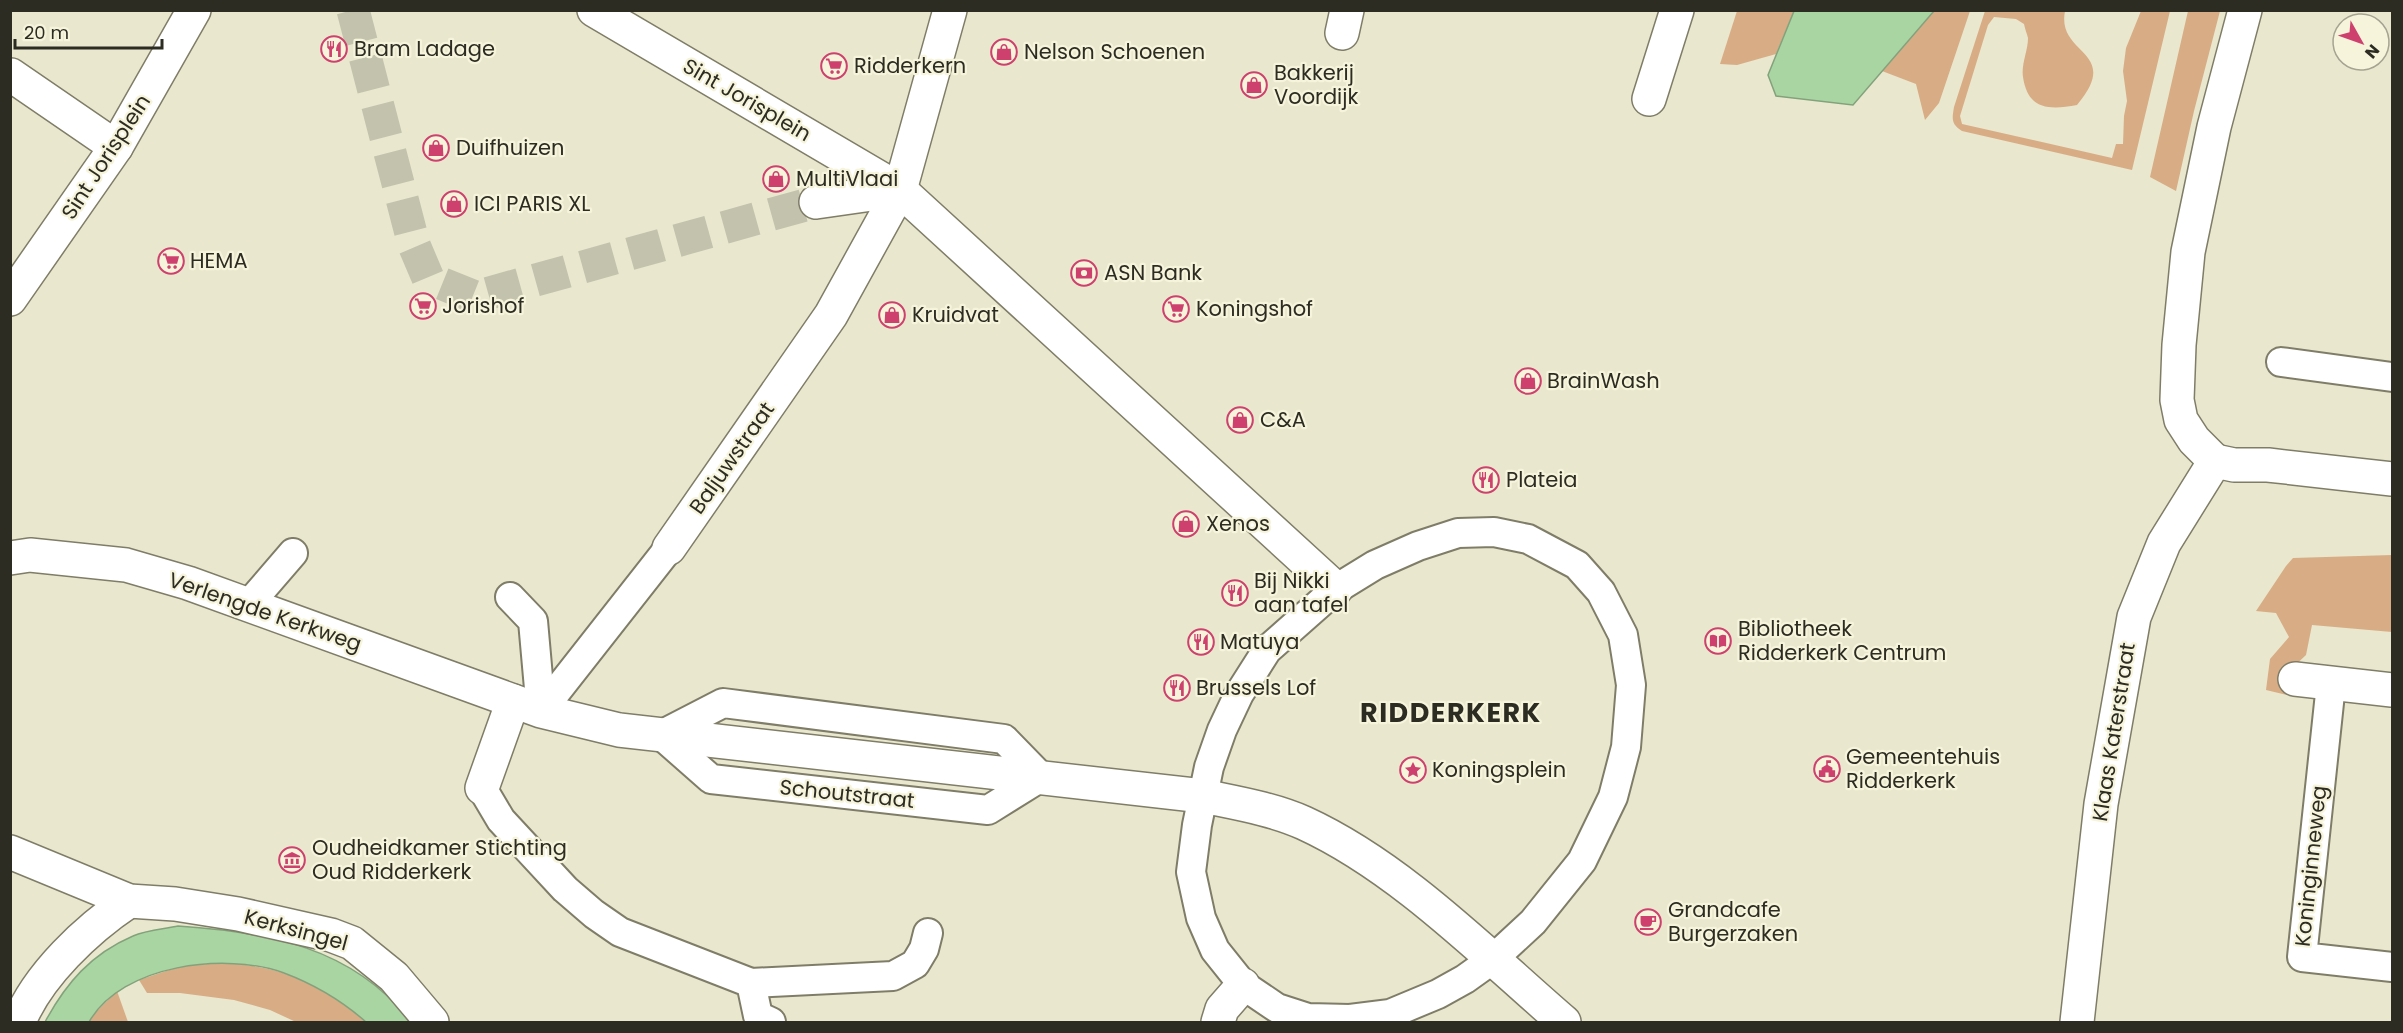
<svg xmlns="http://www.w3.org/2000/svg" width="2403" height="1033" font-family="Poppins,sans-serif">
<style>
.green{fill:#d8ac85}
.water{fill:#a8d5a2;stroke:#83a27c;stroke-width:1.5}
.lines{fill:none;stroke-linecap:round;stroke-linejoin:round}
.pedestrian-tunnel{stroke:#c3c2ac;stroke-width:33;stroke-dasharray:33 16;stroke-linecap:butt}
.service-casing{stroke:#7f7d67;stroke-width:32}
.pedestrian-casing{stroke:#7f7d67;stroke-width:36}
.minor-casing{stroke:#7f7d67;stroke-width:36}
.tertiary-casing{stroke:#7f7d67;stroke-width:36}
.service{stroke:#fff;stroke-width:28}
.pedestrian{stroke:#fff;stroke-width:33}
.minor{stroke:#fff;stroke-width:33}
.tertiary{stroke:#fff;stroke-width:33}
.labels{text-anchor:middle;stroke-width:4.5;stroke-linejoin:round;paint-order:stroke}
.poi-label{font-size:21px;fill:#2d2c23;stroke:#f6f4db;text-anchor:start}
.street-label{font-size:21px;fill:#2d2c23;stroke:#f6f4db}
.district-label{font-size:27px;font-weight:bold;letter-spacing:1.5px;fill:#2d2c23;stroke:#f6f4db}
</style>
<rect width="100%" height="100%" fill="#e9e7ce"/>
<g class="green">
<path d="M1737 11H1794L1776 54 1737 65 1720 64Z"/>
<path d="M1934 11H1970L1939 103 1925 120 1916 84 1882 71Z"/>
<path d="M1985 11H2065C2056 56 2123 50 2077 105 2049 110 2028 110 2023 77 2021 64 2028 51 2028 38 2027 34 2025 29 2024 24L2016 19 1994 17 1988 25 1960 116 1962 124 2112 158 2116 144H2123L2124 116 2127 101 2123 71 2126 48 2141 11H2170L2132 170 1962 131C1951 124 1952 119 1954 107Z"/>
<path d="M2188 11H2220L2194 111 2176 191 2150 177Z"/>
<path d="M2392 555V632L2312 625 2306 655 2290 670 2287 695 2266 690 2270 659 2289 637 2276 613 2256 611 2286 566 2293 558Z"/>
<path d="M233 963C249 966 267 967 283 973 315 983 341 1001 366 1022H296L270 1010 234 1000 180 993H147L139 980 184 965Z"/>
<path d="M117 991 128 1022H89L93 1015Z"/>
</g>
<g class="water">
<path d="M1794 11V10L1934 11 1853 105 1776 96 1768 75Z"/>
<path d="M178 926C268 932 353 947 411 1022H366C341 1000 316 985 284 973 226 952 122 964 89 1022H45C66 983 91 954 133 936 146 930 164 929 178 926Z"/>
</g>
<g class="lines">
<path class="pedestrian-tunnel" d="M353 10 414 245 428 278 475 297 816 202"/>
<g class="service-casing">
<g id="service">
<path d="M2281 362 2392 377"/>
<path d="M1494 532 1528 539 1577 565 1601 592 1623 635 1631 685 1626 747 1613 797 1582 861 1533 922 1493 959 1465 979 1438 994 1390 1014 1350 1019 1308 1018 1277 1008 1243 985 1215 950 1201 918 1191 872 1197 825 1209 767 1222 730 1239 694 1267 650 1336 589 1375 565 1418 546 1458 533Z"/>
<path d="M510 597 533 621 541 711"/>
<path d="M249 604 293 553"/>
<path d="M2331 684 2302 957 2392 967"/>
<path d="M723 703 1004 739 1041 777 988 810 711 779 661 735Z"/>
<path d="M541 711 669 548"/>
<path d="M482 788 501 820 565 889 594 914 620 932 751 983 758 1016 771 1022"/>
<path d="M751 983 893 976 915 964 924 949 928 933"/>
</g>
</g>
<g class="pedestrian-casing">
<g id="pedestrian">
<path d="M594 10 900 190 1336 589"/>
<path d="M11 75 116 147"/>
<path d="M816 202 900 190"/>
<path d="M10 299 116 147 194 10"/>
<path d="M669 548 831 315 900 190 950 10"/>
<path d="M1218 1022 1222 1009 1243 985"/>
</g>
</g>
<g class="minor-casing">
<g id="minor">
<path d="M1342 33 1347 10"/>
<path d="M1649 99 1677 10"/>
<path d="M2295 679 2392 690"/>
<path d="M482 788 513 701"/>
<path d="M10 852 129 901 175 904 238 914 331 935 352 943 394 977 432 1022"/>
<path d="M19 1022C38 975 87 929 129 901"/>
</g>
</g>
<g class="tertiary-casing">
<g id="tertiary">
<path d="M2215 461 2194 440 2181 420 2177 400 2179 345 2188 252 2214 127 2245 10"/>
<path d="M2215 461 2234 465H2268L2392 479"/>
<path d="M10 558 30 555 126 565 188 583 541 711 619 730 1203 796C1236 803 1273 809 1304 823 1400 867 1485 954 1564 1022"/>
<path d="M2077 1022 2101 804 2134 617 2164 543 2215 461"/>
</g>
</g>
<use href="#service" class="service"/>
<use href="#pedestrian" class="pedestrian"/>
<use href="#minor" class="minor"/>
<use href="#tertiary" class="tertiary"/>
</g>
<defs>
<g id="restaurant-ring" transform="scale(1.35)"><circle r="9.5" fill="#f6f4db" stroke="#ce416e" stroke-width="1.5"/><path d="M-5-6h1v4h1v-4h1v4h1v-4h1v5L-1.5 .5V6h-2V.5L-5-1ZM5-6V6H3V1.5H1.5Q1.5-4 5-6Z" fill="#ce416e"/></g>
<g id="shop-ring" transform="scale(1.35)"><circle r="9.5" fill="#f6f4db" stroke="#ce416e" stroke-width="1.5"/><path d="M-5-2.5h2.3a2.7 3.5 0 0 1 5.4 0H5L5.5 6h-11ZM-1.5-2.5h3a1.5 2.3 0 0 0-3 0Z" fill="#ce416e"/></g>
<g id="supermarket-ring" transform="scale(1.35)"><circle r="9.5" fill="#f6f4db" stroke="#ce416e" stroke-width="1.5"/><path d="M-6-5.5h2.5l.6 2H6L4.5 2H-2.5L-4.4-4H-6ZM-1.5 3.2a1.3 1.3 0 1 0 .1 0ZM3 3.2a1.3 1.3 0 1 0 .1 0Z" fill="#ce416e"/></g>
<g id="bank-ring" transform="scale(1.35)"><circle r="9.5" fill="#f6f4db" stroke="#ce416e" stroke-width="1.5"/><path d="M-6-4H6V4H-6ZM0-2.3a2.3 2.3 0 1 0 0 4.6a2.3 2.3 0 1 0 0-4.6Z" fill="#ce416e"/></g>
<g id="library-ring" transform="scale(1.35)"><circle r="9.5" fill="#f6f4db" stroke="#ce416e" stroke-width="1.5"/><path d="M-6-4Q-3-5.5-.7-3.5V5Q-3 3-6 4ZM6-4Q3-5.5 .7-3.5V5Q3 3 6 4Z" fill="#ce416e"/></g>
<g id="civic-ring" transform="scale(1.35)"><circle r="9.5" fill="#f6f4db" stroke="#ce416e" stroke-width="1.5"/><path d="M-.6-6.5H3V-4.5H.6V-3L4-1V1h2V6H-6V1h2V-1L-.6-3ZM-1.2 2.5V6h2.4V2.5Z" fill="#ce416e"/></g>
<g id="sight-ring" transform="scale(1.35)"><circle r="9.5" fill="#f6f4db" stroke="#ce416e" stroke-width="1.5"/><path d="M0-6L1.8-2.2L6-1.7L2.9 1.2L3.7 5.4L0 3.3L-3.7 5.4L-2.9 1.2L-6-1.7L-1.8-2.2Z" fill="#ce416e"/></g>
<g id="museum-ring" transform="scale(1.35)"><circle r="9.5" fill="#f6f4db" stroke="#ce416e" stroke-width="1.5"/><path d="M0-6L6-3V-2H-6V-3ZM-5-1h2V3h-2ZM-1-1h2V3h-2ZM3-1h2V3H3ZM-6 4H6V6H-6Z" fill="#ce416e"/></g>
<g id="cafe-ring" transform="scale(1.35)"><circle r="9.5" fill="#f6f4db" stroke="#ce416e" stroke-width="1.5"/><path d="M-5.5-4.5H6V0H3Q3 3.5 0 3.5H-2.5Q-5.5 3.5-5.5 0ZM3-3.2v2h1.7v-2ZM-6 4.5H4V6H-6Z" fill="#ce416e"/></g>
</defs>
<g fill-rule="evenodd">
<use href="#restaurant-ring" x="334" y="49"/>
<use href="#shop-ring" x="1004" y="52"/>
<use href="#supermarket-ring" x="834" y="66"/>
<use href="#shop-ring" x="1254" y="85"/>
<use href="#shop-ring" x="436" y="148"/>
<use href="#shop-ring" x="776" y="179"/>
<use href="#shop-ring" x="454" y="204"/>
<use href="#supermarket-ring" x="171" y="261"/>
<use href="#bank-ring" x="1084" y="273"/>
<use href="#supermarket-ring" x="423" y="306"/>
<use href="#supermarket-ring" x="1176" y="309"/>
<use href="#shop-ring" x="892" y="315"/>
<use href="#shop-ring" x="1528" y="381"/>
<use href="#shop-ring" x="1240" y="420"/>
<use href="#restaurant-ring" x="1486" y="480"/>
<use href="#shop-ring" x="1186" y="524"/>
<use href="#restaurant-ring" x="1235" y="593"/>
<use href="#library-ring" x="1718" y="641"/>
<use href="#restaurant-ring" x="1201" y="642"/>
<use href="#restaurant-ring" x="1177" y="688"/>
<use href="#civic-ring" x="1827" y="769"/>
<use href="#sight-ring" x="1413" y="770"/>
<use href="#museum-ring" x="292" y="860"/>
<use href="#cafe-ring" x="1648" y="922"/>
</g>
<g class="labels">
<g class="poi-label">
<text x="354" y="56">Bram Ladage</text>
<text x="1024" y="59">Nelson Schoenen</text>
<text x="854" y="73">Ridderkern</text>
<text x="1274" y="80">Bakkerij<tspan x="1274" dy="24">Voordijk</tspan></text>
<text x="456" y="155">Duifhuizen</text>
<text x="796" y="186">MultiVlaai</text>
<text x="474" y="211">ICI PARIS XL</text>
<text x="190" y="268">HEMA</text>
<text x="1104" y="280">ASN Bank</text>
<text x="442" y="313">Jorishof</text>
<text x="1196" y="316">Koningshof</text>
<text x="912" y="322">Kruidvat</text>
<text x="1547" y="388">BrainWash</text>
<text x="1260" y="427">C&amp;A</text>
<text x="1506" y="487">Plateia</text>
<text x="1206" y="531">Xenos</text>
<text x="1254" y="588">Bij Nikki<tspan x="1254" dy="24">aan tafel</tspan></text>
<text x="1738" y="636">Bibliotheek<tspan x="1738" dy="24">Ridderkerk Centrum</tspan></text>
<text x="1220" y="649">Matuya</text>
<text x="1196" y="695">Brussels Lof</text>
<text x="1846" y="764">Gemeentehuis<tspan x="1846" dy="24">Ridderkerk</tspan></text>
<text x="1432" y="777">Koningsplein</text>
<text x="312" y="855">Oudheidkamer Stichting<tspan x="312" dy="24">Oud Ridderkerk</tspan></text>
<text x="1668" y="917">Grandcafe<tspan x="1668" dy="24">Burgerzaken</tspan></text>
</g>
<g class="street-label">
<text transform="translate(747 100) rotate(30)" y="7">Sint Jorisplein</text>
<text transform="translate(106 157) rotate(-57)" y="7">Sint Jorisplein</text>
<text transform="translate(732 458) rotate(-55)" y="7">Baljuwstraat</text>
<text transform="translate(265 612) rotate(19)" y="7">Verlengde Kerkweg</text>
<text transform="translate(2114 732) rotate(-81)" y="7">Klaas Katerstraat</text>
<text transform="translate(847 794) rotate(6)" y="7">Schoutstraat</text>
<text transform="translate(2311 866) rotate(-84)" y="7">Koninginneweg</text>
<text transform="translate(296 930) rotate(15)" y="7">Kerksingel</text>
</g>
<g class="district-label">
<text x="1451" y="722">RIDDERKERK</text>
</g>
</g>
<rect width="2403" height="1033" fill="none" stroke="#2d2c23" stroke-width="24"/>
<g transform="translate(2361 42) rotate(130)"><circle r="28" fill="#f6f4db" stroke="#a6a491" stroke-width="1.5"/>
<path d="M0-4.5L10 22L0 15L-10 22Z" fill="#ce416e"/>
<text y="-9" font-size="16" font-weight="bold" text-anchor="middle" fill="#2d2c23">N</text>
</g>
<path d="M15 39v9h147v-9" fill="none" stroke="#2d2c23" stroke-width="3"/>
<text x="24" y="39" font-size="18" fill="#2d2c23" stroke="#f6f4db" stroke-width="4.5" paint-order="stroke">20 m</text>
</svg>
